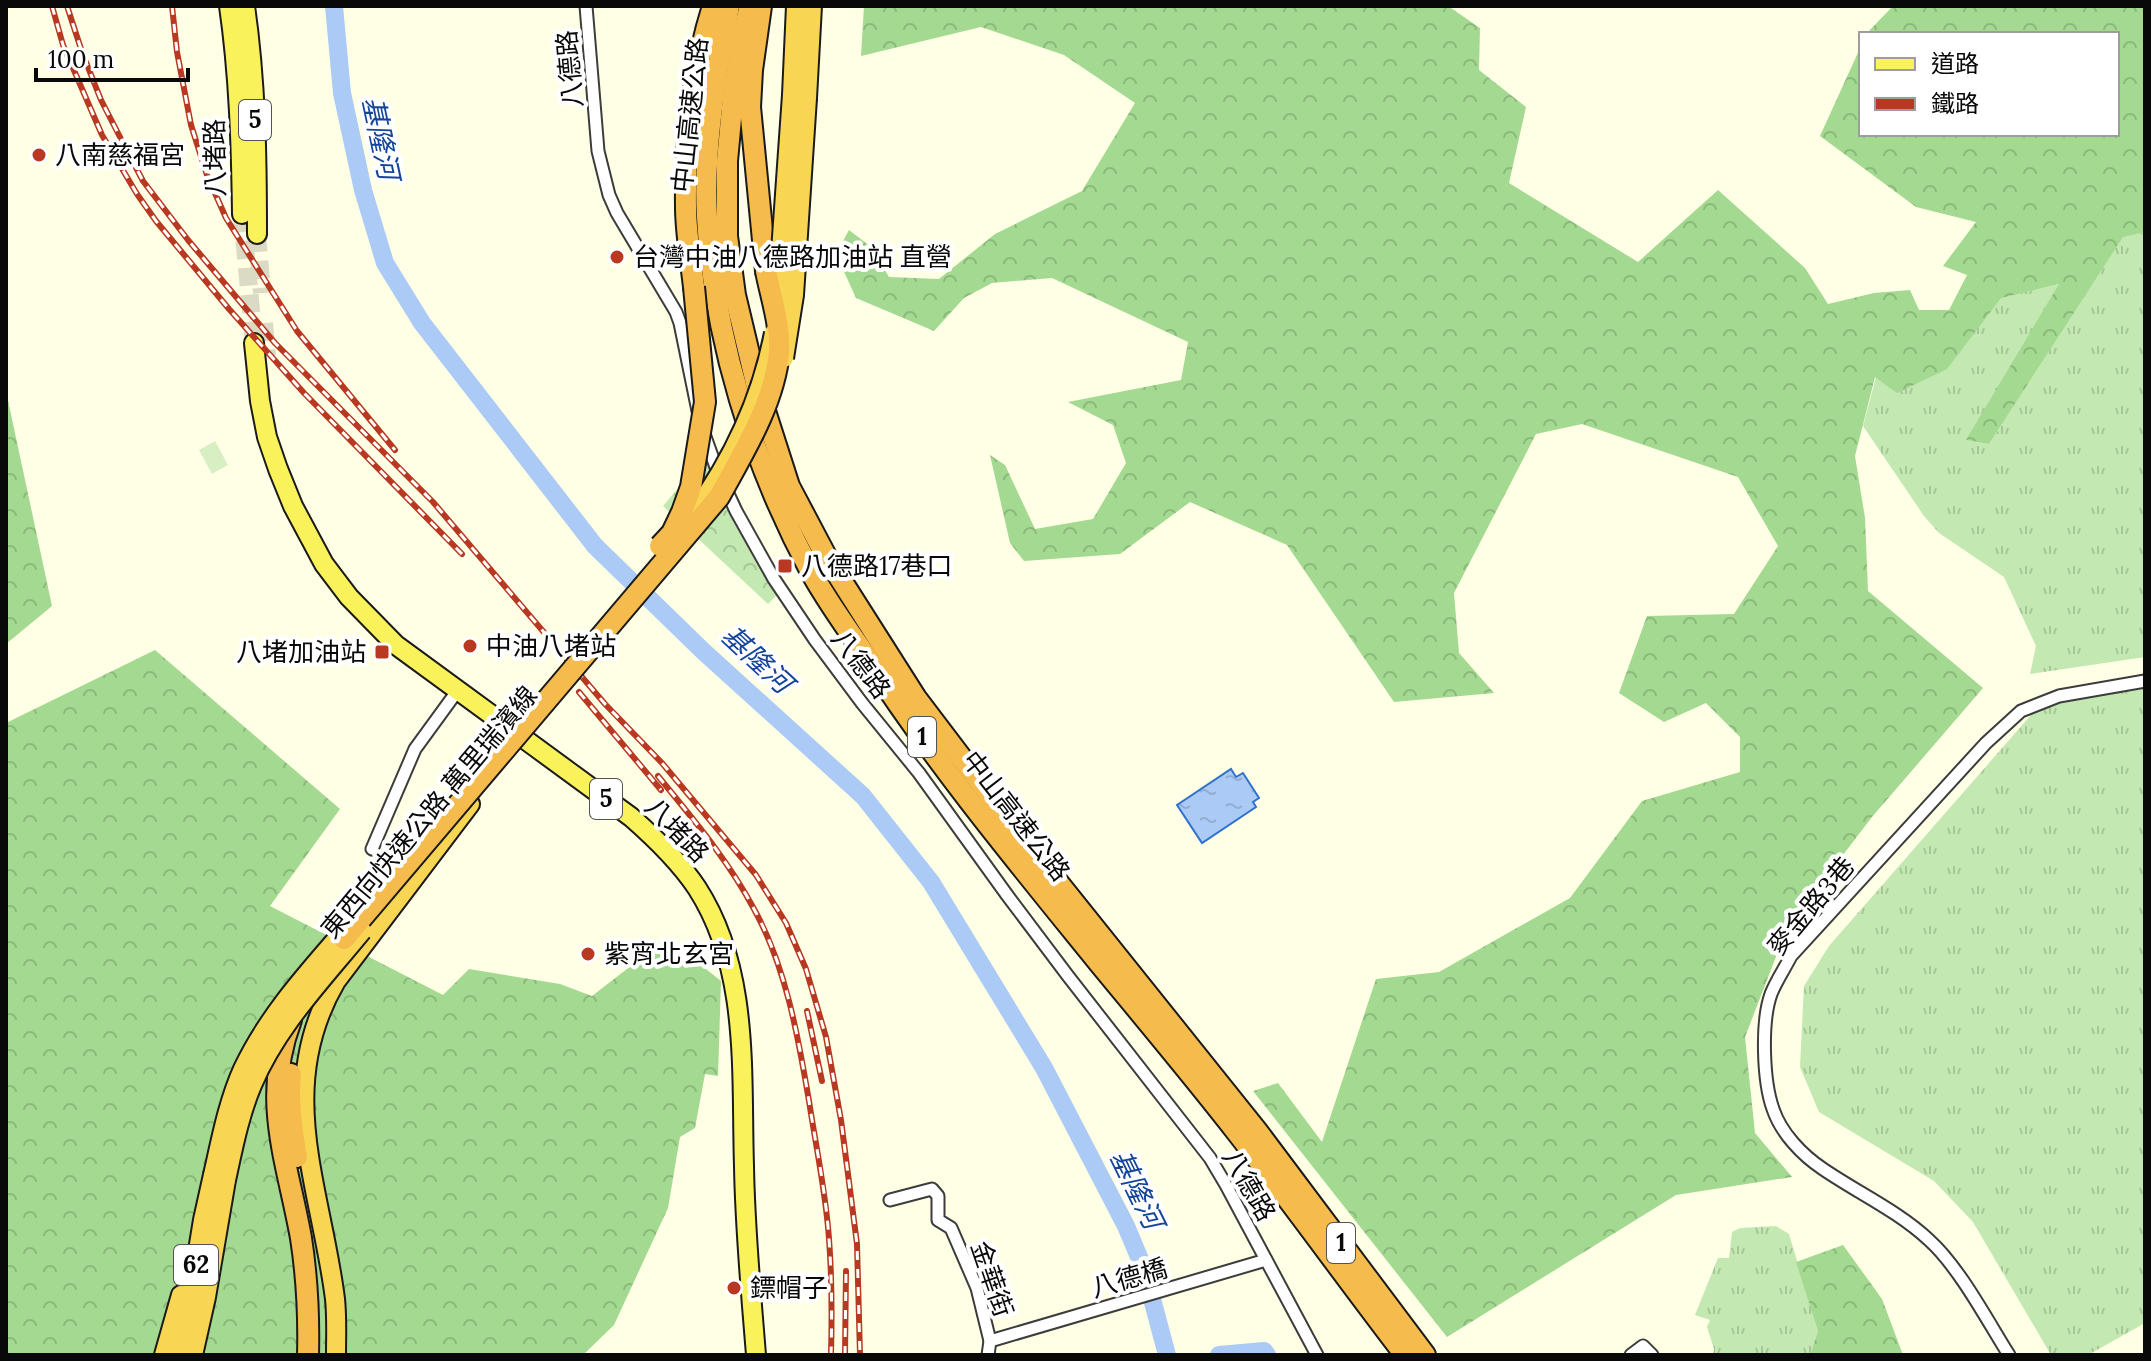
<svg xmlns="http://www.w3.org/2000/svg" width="2151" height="1361" font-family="Lora,'Noto Sans TC',serif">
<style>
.grass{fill:url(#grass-tufts)}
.forest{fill:url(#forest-crowns)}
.park{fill:url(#park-crowns)}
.pitch{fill:#d7efc3}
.water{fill:url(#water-ripples);stroke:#3171cd;stroke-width:2}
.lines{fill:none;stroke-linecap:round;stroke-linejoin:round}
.river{stroke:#abcbf6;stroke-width:18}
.primary-tunnel{stroke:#dadac5;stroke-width:18;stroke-dasharray:18 9;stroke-linecap:butt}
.minor-casing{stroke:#3c3c3c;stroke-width:15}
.primary-casing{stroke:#1a1a1a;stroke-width:22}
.trunk-casing{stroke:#1a1a1a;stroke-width:22}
.motorway-casing{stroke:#1a1a1a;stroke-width:24}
.minor{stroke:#fff;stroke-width:11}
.primary{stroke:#faf25b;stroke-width:18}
.trunk{stroke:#f8d654;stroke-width:18}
.motorway{stroke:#f6bb4d;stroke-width:20}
.rail-casing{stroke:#b93822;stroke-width:6}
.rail{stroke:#fff;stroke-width:3;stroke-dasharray:9;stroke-linecap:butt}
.trunk-bridge-casing{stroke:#1a1a1a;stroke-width:22;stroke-linecap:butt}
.motorway-bridge-casing{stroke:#1a1a1a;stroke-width:24;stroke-linecap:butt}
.trunk-bridge{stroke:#f8d654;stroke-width:18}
.motorway-bridge{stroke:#f6bb4d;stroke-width:20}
.poi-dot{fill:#b93822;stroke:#fff;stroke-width:3}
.labels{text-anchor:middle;stroke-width:8;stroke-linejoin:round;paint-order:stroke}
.shield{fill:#fff;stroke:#535353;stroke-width:2}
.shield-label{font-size:24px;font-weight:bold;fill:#090909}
.street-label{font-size:26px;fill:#090909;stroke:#fff}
.poi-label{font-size:26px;fill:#090909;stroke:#fff;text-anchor:start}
.water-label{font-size:28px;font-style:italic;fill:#14459a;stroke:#fff}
</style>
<defs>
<pattern id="grass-tufts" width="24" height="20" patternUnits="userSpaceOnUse" patternTransform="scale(2)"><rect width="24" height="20" fill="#c3e8b1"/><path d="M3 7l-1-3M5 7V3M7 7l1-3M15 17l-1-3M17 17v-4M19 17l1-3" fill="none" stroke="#a6c697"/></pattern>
<pattern id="forest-crowns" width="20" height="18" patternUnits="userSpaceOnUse" patternTransform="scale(2)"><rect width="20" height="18" fill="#a3d990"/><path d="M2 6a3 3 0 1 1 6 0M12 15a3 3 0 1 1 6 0" fill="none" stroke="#8bb97b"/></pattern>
<pattern id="park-crowns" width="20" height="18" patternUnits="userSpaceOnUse" patternTransform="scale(2)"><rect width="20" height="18" fill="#c3e8b1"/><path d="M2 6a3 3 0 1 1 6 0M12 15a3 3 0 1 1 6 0" fill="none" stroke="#a6c697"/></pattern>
<pattern id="water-ripples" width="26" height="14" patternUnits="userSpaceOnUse" patternTransform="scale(2)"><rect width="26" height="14" fill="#abcbf6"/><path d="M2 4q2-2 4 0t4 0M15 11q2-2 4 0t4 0" fill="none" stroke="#92add2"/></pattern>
</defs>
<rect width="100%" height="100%" fill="#ffffe6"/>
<g class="grass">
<path d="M2145 232V657L2030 674 2036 646 2004 577 1939 533 1924 516 1863 426 1876 377 1946 369 2001 297 2060 284 1967 440 1989 444 2123 236Z"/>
<path d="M2145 687V1323L2088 1355H2051L1973 1222 1934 1181 1819 1112 1800 1067 1804 986 1829 946 2038 707Z"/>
<path d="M1776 1226 1789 1234 1818 1331 1810 1355H1713L1714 1349 1707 1327 1710 1320 1695 1315 1718 1258H1729L1732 1232 1740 1228Z"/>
</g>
<g class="forest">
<path d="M864 6H1448L1480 28 1479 70 1526 107 1509 183 1638 262 1718 190 1805 268 1828 304 1874 293 1910 290 1919 310H1949L1967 275 1943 266 1976 222 1916 207 1820 136 1861 46V134H2117V34L1867 33 1893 6H2145V232L2123 237 1989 444 1966 440 2059 284 2001 298 1947 369 1897 393 1875 377 1855 456 1865 518 1868 591 1983 688 1872 817 1787 928 1745 1037 1755 1133 1792 1177 1676 1195 1447 1337 1253 1091 1278 1083 1322 1142 1376 979 1439 972 1570 898 1642 801 1740 772V737L1706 703 1664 722 1619 693 1647 616 1734 614 1778 546 1738 477 1582 424 1536 434 1454 593 1459 653 1494 693 1394 702 1287 545 1190 502 1120 554 1024 561 1010 543 990 455 1005 465 1035 529 1093 519 1126 463 1113 425 1068 402 1181 380 1188 342 1052 278 992 283 964 298 934 331 856 298 836 254 849 230 871 247 889 277 939 279 995 234 1082 191 1135 103 1064 55 981 27 861 56Z"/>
<path d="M6 391 52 606 6 644Z"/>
<path d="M155 650 340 809 270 906 443 995 469 969 560 984 592 996 667 938 721 981 718 1076 705 1074 695 1128 680 1137 668 1208 614 1325 583 1355H6V723Z"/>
<path d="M1843 1245 1882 1299 1903 1355H1810L1818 1331 1796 1262Z"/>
</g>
<path class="park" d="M713 458 777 595 768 604 663 506 686 479Z"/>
<path class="pitch" d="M215 441 228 465 212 474 199 450Z"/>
<path class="water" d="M1231 769 1236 777 1243 773 1259 798 1253 802 1256 807 1202 843 1177 805Z"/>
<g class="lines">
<g class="river">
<path d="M334 6 342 93 363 190 385 263 422 323 595 546 703 651 863 796 931 882 1044 1068 1126 1226 1144 1269 1167 1355"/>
<path d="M1219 1355 1264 1351 1267 1355"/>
</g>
<g class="primary-tunnel">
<path d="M242 214 254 343"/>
<path d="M257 234 262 293"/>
<path d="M264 323 267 356"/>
</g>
<g class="minor-casing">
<g id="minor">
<path d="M586 6 598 151 609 195 617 213 676 312 680 323 698 411"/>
<path d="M703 431 717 470 736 511 774 579 815 640 862 703 919 773 1007 895 1068 976 1210 1158 1226 1185 1317 1355"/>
<path d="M372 849 415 749 458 690"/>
<path d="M890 1200 932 1189 938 1196V1220L951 1228 977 1288 990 1341 988 1355"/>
<path d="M990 1341 1266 1260"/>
<path d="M1631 1355 1643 1346 1652 1355"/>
<path d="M2009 1355C1987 1320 1959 1267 1929 1240 1898 1211 1858 1193 1823 1169 1802 1155 1781 1133 1773 1109 1763 1081 1761 1022 1771 994 1776 981 1785 968 1791 956L1986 743 2021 711 2059 696 2145 681"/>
</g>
</g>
<g class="primary-casing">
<g id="primary">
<path d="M229 6C239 75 241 144 242 214"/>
<path d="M245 6C256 82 257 158 257 234"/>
<path d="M254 343 260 401 267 437 278 469 293 506 324 564 349 597 396 645 631 817C655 838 679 861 697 888 750 970 741 1073 744 1166 745 1230 751 1292 756 1355"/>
</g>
</g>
<g class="trunk-casing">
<g id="trunk">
<path d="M792 95 796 6"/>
<path d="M807 98 812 6"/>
<path d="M164 1355 181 1295"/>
<path d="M178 1355 184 1336 203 1220 213 1175"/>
<path d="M193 1355 206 1297 226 1180"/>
<path d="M336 1355C336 1337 337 1318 335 1299 321 1187 273 1089 336 981L470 804"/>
</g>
</g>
<g class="motorway-casing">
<g id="motorway">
<path d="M729 6C716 75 703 147 707 217 714 339 753 463 810 570 826 600 847 628 866 656 936 764 1018 863 1099 963 1146 1020 1194 1077 1239 1135 1295 1207 1349 1282 1405 1355"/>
<path d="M750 6 744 29 733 97 727 161V236L735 295 756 383 789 486 827 558 916 698 1020 835 1257 1131 1425 1355"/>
<path d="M761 6 752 70 750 107 766 271"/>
<path d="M694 287C691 260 686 233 686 207 685 140 693 70 713 6"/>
<path d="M291 1020C261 1100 287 1160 301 1238 307 1277 309 1316 308 1355"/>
<path d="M291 1074C288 1101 292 1130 297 1157"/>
</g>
</g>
<use href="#minor" class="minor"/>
<use href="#primary" class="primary"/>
<use href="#trunk" class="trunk"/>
<use href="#motorway" class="motorway"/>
<g class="rail-casing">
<g id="rail">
<path d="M52 6 63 45 102 135 137 194 156 221 229 309 304 393 462 554"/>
<path d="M67 6 82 52 101 100 122 141 143 181 188 240 275 343 433 502 605 704 662 763 756 875 786 923 806 969 826 1037 841 1120 857 1244 860 1355"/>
<path d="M172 6 177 52 191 125 207 175 226 218 297 331 395 450"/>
<path d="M579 692 661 790"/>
<path d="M658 776C693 819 728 860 754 909 786 967 798 1036 809 1101 816 1147 826 1193 829 1239 832 1278 832 1317 831 1355"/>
<path d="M807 1011 822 1081"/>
<path d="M845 1355 846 1271"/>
</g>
</g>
<use href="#rail" class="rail"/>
<g class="trunk-bridge-casing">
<g id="trunk-bridge">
<path d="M777 308 792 95"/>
<path d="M784 358 794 295 807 98"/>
<path d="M692 516C732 461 761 401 774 333"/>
<path d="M213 1175C221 1140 228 1102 243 1069 269 1014 310 970 349 925"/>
<path d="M226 1180C233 1148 239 1116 252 1085 277 1026 322 980 362 931"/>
</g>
</g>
<g class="motorway-bridge-casing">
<g id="motorway-bridge">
<path d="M660 546 672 533 682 512 691 487 705 402 694 287"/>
<path d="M344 939 719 497C743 453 774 404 779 352 781 326 771 297 766 271"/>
</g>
</g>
<use href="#trunk-bridge" class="trunk-bridge"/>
<use href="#motorway-bridge" class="motorway-bridge"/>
</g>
<g class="poi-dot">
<circle cx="39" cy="155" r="8"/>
<circle cx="617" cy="257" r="8"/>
<rect x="777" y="558" width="16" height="16" rx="4"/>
<circle cx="470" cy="646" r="8"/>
<rect x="374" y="644" width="16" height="16" rx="4"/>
<circle cx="588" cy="954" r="8"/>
<circle cx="734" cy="1288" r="8"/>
</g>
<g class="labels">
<g class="shield">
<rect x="239" y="100" width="32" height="40" rx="6"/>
<rect x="908" y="717" width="28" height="40" rx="6"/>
<rect x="590" y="779" width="32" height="40" rx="6"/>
<rect x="1327" y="1223" width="28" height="40" rx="6"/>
<rect x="174" y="1245" width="44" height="40" rx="6"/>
</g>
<g class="shield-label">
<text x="255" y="128">5</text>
<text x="922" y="745">1</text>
<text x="606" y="807">5</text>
<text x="1341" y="1251">1</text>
<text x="196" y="1273">62</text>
</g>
<g class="street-label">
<text transform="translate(570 69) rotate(-95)" y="9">八德路</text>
<text transform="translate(690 115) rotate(-84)" y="9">中山高速公路</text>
<text transform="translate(215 158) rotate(-91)" y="9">八堵路</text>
<text transform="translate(861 664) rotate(53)" y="9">八德路</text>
<text transform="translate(429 812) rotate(-50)" y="9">東西向快速公路 萬里瑞濱線</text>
<text transform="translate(1016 816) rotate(52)" y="9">中山高速公路</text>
<text transform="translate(677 830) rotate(46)" y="9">八堵路</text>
<text transform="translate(1811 906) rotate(-50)" y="9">麥金路3巷</text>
<text transform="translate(1249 1185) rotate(60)" y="9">八德路</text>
<text transform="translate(1129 1278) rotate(-16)" y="9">八德橋</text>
<text transform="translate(992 1279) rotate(71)" y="9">金華街</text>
</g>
<g class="poi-label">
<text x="55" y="164">八南慈福宮</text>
<text x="633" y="266">台灣中油八德路加油站 直營</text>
<text x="801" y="575">八德路17巷口</text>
<text x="486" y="655">中油八堵站</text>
<text x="366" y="661" text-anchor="end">八堵加油站</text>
<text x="604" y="963">紫宵北玄宮</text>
<text x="750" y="1297">鏢帽子</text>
</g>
<g class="water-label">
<text transform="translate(381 138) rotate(78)" y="10">基隆河</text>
<text transform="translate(757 659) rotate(43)" y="10">基隆河</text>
<text transform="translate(1137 1189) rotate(64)" y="10">基隆河</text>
</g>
</g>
<rect width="2151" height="1361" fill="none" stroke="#090909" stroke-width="16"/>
<rect x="1859" y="32" width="260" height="104" fill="#ffffff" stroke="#9d9d9d" stroke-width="2"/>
<rect x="1875" y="58" width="40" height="12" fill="#faf25b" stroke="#9d9d9d" stroke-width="2"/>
<text x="1931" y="72" font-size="24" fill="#090909">道路</text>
<rect x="1875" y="98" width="40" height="12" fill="#b93822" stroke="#9d9d9d" stroke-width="2"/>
<text x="1931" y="112" font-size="24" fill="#090909">鐵路</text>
<path d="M36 68v12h152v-12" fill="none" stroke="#090909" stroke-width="4"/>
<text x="48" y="68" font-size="24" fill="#090909" stroke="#ffffff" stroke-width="6" paint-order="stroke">100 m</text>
</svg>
